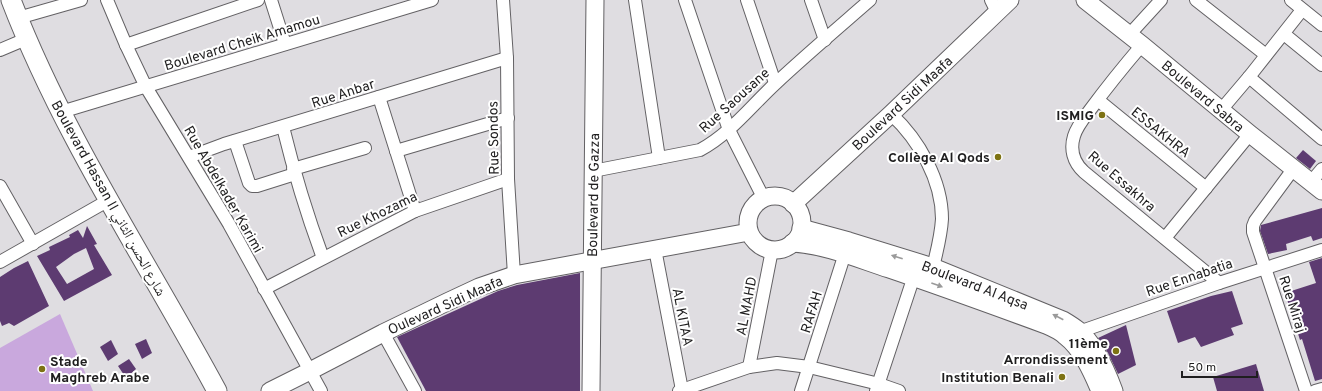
<svg xmlns="http://www.w3.org/2000/svg" width="1322" height="391" font-family="Overpass,'Noto Naskh Arabic',sans-serif">
<style>
.green{fill:#c9a8dd}
.building{fill:#5d3b71;fill-rule:evenodd}
.lines{fill:none;stroke-linecap:round;stroke-linejoin:round}
.street-casing{stroke:#636164;stroke-width:14}
.secondary-casing{stroke:#636164;stroke-width:19}
.primary-casing{stroke:#636164;stroke-width:21}
.street{stroke:#fff;stroke-width:12}
.secondary{stroke:#fff;stroke-width:17}
.primary{stroke:#fff;stroke-width:19}
.oneway{fill:#9a9a9a}
.poi-dot{fill:#7d7213;stroke:#fff;stroke-width:1.5}
.labels{text-anchor:middle;stroke-width:4;stroke-linejoin:round;paint-order:stroke}
.street-label{font-size:14px;fill:#1f1e1f;stroke:#fff}
.poi-label{font-size:14px;font-weight:bold;fill:#1f1e1f;stroke:#fff;text-anchor:end}
</style>
<rect width="100%" height="100%" fill="#dfdde1"/>
<path class="green" d="M60 314 93 391H0V348Z"/>
<g class="building">
<path d="M1303 150 1316 161 1310 169 1296 158Z"/>
<path d="M1322 208V238L1313 241 1311 236 1286 244 1287 250 1268 254 1260 231 1261 225Z"/>
<path d="M87 226 97 244 94 245 112 275 64 301 37 256 50 250 49 247 70 237 69 235 78 230 83 238ZM86 248 94 269 67 284 56 267 74 254Z"/>
<path d="M1322 258V379L1315 381 1302 339 1300 340 1285 293 1316 283 1309 262Z"/>
<path d="M28 261 49 306 14 326 9 323 2 326 0 321V277L14 268Z"/>
<path d="M580 273V391H426L397 337 498 291 517 285Z"/>
<path d="M1232 291 1243 324 1231 328 1234 335 1201 347 1195 337 1178 343 1167 311 1211 296Z"/>
<path d="M1126 325 1136 365 1118 374 1108 353 1098 338Z"/>
<path d="M146 339 152 353 142 359 135 344Z"/>
<path d="M111 340 118 354 108 361 100 347Z"/>
<path d="M129 359 136 369 126 378 118 366Z"/>
<path d="M1256 364 1264 391H1217L1213 377Z"/>
</g>
<g class="lines">
<g class="street-casing">
<g id="street">
<path d="M107 0 126 45 146 87 229 224 321 391"/>
<path d="M271 0 285 44"/>
<path d="M503 0 507 58 508 179 514 275"/>
<path d="M635 0 659 158"/>
<path d="M685 0 729 130 764 199"/>
<path d="M747 0 775 83"/>
<path d="M811 0 825 40"/>
<path d="M991 0 997 12"/>
<path d="M1196 0 1266 55"/>
<path d="M1291 0 1322 25"/>
<path d="M18 18 81 0"/>
<path d="M1284 34 1322 65"/>
<path d="M1129 35 1161 0"/>
<path d="M126 45 258 0"/>
<path d="M1142 45C1124 66 1107 87 1090 110 1084 118 1077 126 1074 136 1070 149 1073 162 1084 172L1219 283"/>
<path d="M0 50 26 39"/>
<path d="M1249 77 1322 139"/>
<path d="M379 97 415 211"/>
<path d="M1098 100 1206 188"/>
<path d="M1221 110 1249 77 1302 10"/>
<path d="M61 112 432 0"/>
<path d="M891 114C919 140 942 180 942 219 941 236 937 251 933 267"/>
<path d="M283 127C294 172 307 215 323 258"/>
<path d="M235 141 249 183 252 186H257L295 174"/>
<path d="M396 151 508 118"/>
<path d="M189 157 224 144 507 58"/>
<path d="M1294 168 1255 221 1253 226V232L1306 391"/>
<path d="M293 169 365 148"/>
<path d="M593 171 700 150C730 134 751 106 776 83 806 55 839 27 870 0"/>
<path d="M1311 182 1322 169"/>
<path d="M0 186 33 244"/>
<path d="M1165 238 1250 134"/>
<path d="M655 249 682 390"/>
<path d="M0 262 109 200"/>
<path d="M264 289 415 211 508 179"/>
<path d="M383 333 415 391"/>
<path d="M1073 334 1219 283 1322 250"/>
<path d="M749 367 772 250"/>
<path d="M679 391 749 367 777 363 809 367 879 384 899 391"/>
<path d="M801 391 847 247"/>
<path d="M876 391 916 270"/>
<path d="M1315 391 1322 389"/>
</g>
</g>
<g class="secondary-casing">
<g id="secondary">
<path d="M1085 0 1142 45 1250 134 1322 191"/>
<circle cx="775" cy="223" r="27"/>
<path d="M793 204 891 114 1010 0"/>
<path d="M801 228 849 241 933 267 1063 320C1068 323 1073 326 1078 330 1094 343 1107 372 1114 391"/>
<path d="M792 243C826 245 858 259 889 269 942 287 994 306 1046 325 1053 328 1060 331 1065 336 1082 349 1092 372 1100 391"/>
<path d="M270 391 310 371 383 333 447 302 479 287 514 275 749 232"/>
<path d="M591 391 595 0"/>
</g>
</g>
<g class="primary-casing">
<path id="primary" d="M11 0C64 138 147 261 217 391"/>
</g>
<use href="#street" class="street"/>
<use href="#secondary" class="secondary"/>
<use href="#primary" class="primary"/>
</g>
<defs><path id="oneway-solid" d="M-6-.8H1V-3.2L6.5 0L1 3.2V.8H-6Z"/></defs>
<g class="oneway">
<use href="#oneway-solid" transform="translate(897 257) rotate(-162)"/>
<use href="#oneway-solid" transform="translate(937 285) rotate(20)"/>
<use href="#oneway-solid" transform="translate(1058 317) rotate(-153)"/>
</g>
<g class="poi-dot">
<circle cx="1102" cy="115" r="4"/>
<circle cx="998" cy="157" r="4"/>
<circle cx="1116" cy="351" r="4"/>
<circle cx="42" cy="369" r="4"/>
<circle cx="1062" cy="377" r="4"/>
</g>
<g class="labels">
<g class="street-label">
<text transform="translate(242 42) rotate(-17)" y="5">Boulevard Cheik Amamou</text>
<text transform="translate(343 93) rotate(-18)" y="5">Rue Anbar</text>
<text transform="translate(1203 96) rotate(40)" y="5">Boulevard Sabra</text>
<text transform="translate(734 100) rotate(-42)" y="5">Rue Saousane</text>
<text transform="translate(902 103) rotate(-43)" y="5">Boulevard Sidi Maafa</text>
<text transform="translate(1161 132) rotate(39)" y="5">ESSAKHRA</text>
<text transform="translate(493 138) rotate(-91)" y="5">Rue Sondos</text>
<text transform="translate(1122 181) rotate(41)" y="5">Rue Essakhra</text>
<text transform="translate(224 189) rotate(60)" y="5">Rue Abdelkader Karimi</text>
<text transform="translate(593 195) rotate(-89)" y="5">Boulevard de Gazza</text>
<text transform="translate(109 198) rotate(61)" y="5">Boulevard Hassan II شارع الحسن الثاني</text>
<text transform="translate(377 214) rotate(-26)" y="5">Rue Khozama</text>
<text transform="translate(1189 277) rotate(-19)" y="5">Rue Ennabatia</text>
<text transform="translate(975 285) rotate(21)" y="5">Boulevard Al Aqsa</text>
<text transform="translate(1293 304) rotate(72)" y="5">Rue Miraj</text>
<text transform="translate(445 305) rotate(-24)" y="5">Oulevard Sidi Maafa</text>
<text transform="translate(746 306) rotate(-79)" y="5">AL MAHD</text>
<text transform="translate(811 312) rotate(-73)" y="5">RAFAH</text>
<text transform="translate(683 317) rotate(79)" y="5">AL KITAA</text>
</g>
<g class="poi-label">
<text x="1094" y="120">ISMIG</text>
<text x="990" y="162">Collège Al Qods</text>
<text x="1108" y="348">11ème<tspan x="1108" dy="16">Arrondissement</tspan></text>
<text x="50" y="366" text-anchor="start">Stade<tspan x="50" dy="16">Maghreb Arabe</tspan></text>
<text x="1054" y="382">Institution Benali</text>
</g>
</g>
<path d="M1182 371v6h75v-6" fill="none" stroke="#1f1e1f" stroke-width="2"/>
<text x="1188" y="371" font-size="12" fill="#1f1e1f" stroke="#ffffff" stroke-width="3" paint-order="stroke">50 m</text>
</svg>
